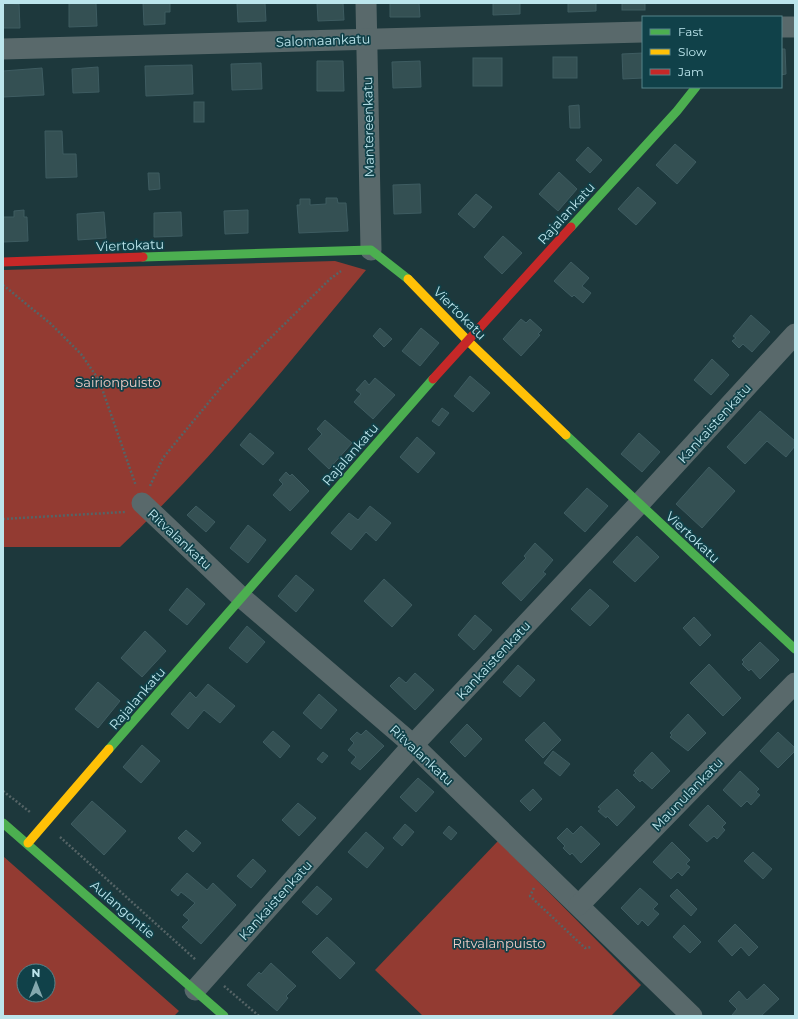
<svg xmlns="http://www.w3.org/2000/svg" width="798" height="1019" font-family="Montserrat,sans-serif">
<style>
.green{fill:#933b32;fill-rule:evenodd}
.building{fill:#345053;stroke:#3e5c61}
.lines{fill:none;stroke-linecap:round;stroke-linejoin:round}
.path{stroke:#556466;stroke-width:2.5;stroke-dasharray:2 2;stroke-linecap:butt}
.street{stroke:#59696b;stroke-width:21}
.fast{stroke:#4caf50;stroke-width:9}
.slow{stroke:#ffc107;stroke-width:9}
.jam{stroke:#c62828;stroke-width:9}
.labels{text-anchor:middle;stroke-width:3.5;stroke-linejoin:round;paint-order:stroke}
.street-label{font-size:13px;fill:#bce5ec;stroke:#104149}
.park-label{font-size:13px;fill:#efcdc7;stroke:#104149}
</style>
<rect width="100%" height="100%" fill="#1d383c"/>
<g class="green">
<path d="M335 261 366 270C287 365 210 462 120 547H3V270Z"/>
<path d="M498 841 641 985 611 1016H423L375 970Z"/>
<path d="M3 856 4 857 179 1011 174 1016H3ZM24 971H48V995H24Z"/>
</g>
<g class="building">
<path d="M3 3 19 4 20 28H3Z"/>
<path d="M74 3H96L97 26 69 27V4Z"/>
<path d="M143 3H170V12H165V24L144 25Z"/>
<path d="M237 3H265L266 21 238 22Z"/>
<path d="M317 3H343L344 20 318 21Z"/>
<path d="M390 3H419L420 17H390Z"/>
<path d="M493 3H520V14L493 15Z"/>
<path d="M568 3H596V11L568 12Z"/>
<rect x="622" y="3" width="23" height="7"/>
<path d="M781 49H785L786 74 781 75Z"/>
<path d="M643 53V78L623 79 622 54Z"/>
<rect x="553" y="57" width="24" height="21"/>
<rect x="473" y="58" width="29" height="28"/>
<path d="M317 61H343L344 91H317Z"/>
<path d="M420 61 421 87 393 88 392 62Z"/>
<path d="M261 63 262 89 232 90 231 64Z"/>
<path d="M192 65 193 94 146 96 145 66Z"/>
<path d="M98 67 99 92 73 93 72 69Z"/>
<path d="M42 68 44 95 3 97V71Z"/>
<rect x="194" y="102" width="10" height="20"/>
<path d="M579 105 580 128H570L569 106Z"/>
<path d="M45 131H62L63 154H76L77 177 46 178Z"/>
<path d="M675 144 696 162 677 184 656 165Z"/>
<path d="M588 147 602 160 590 173 576 160Z"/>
<path d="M559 172 577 189 558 211 539 194Z"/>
<path d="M148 173H159L160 189 149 190Z"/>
<path d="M420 184 421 213 394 214 393 185Z"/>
<path d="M638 187 656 203 636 225 618 209Z"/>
<path d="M476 194 492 207 474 228 458 214Z"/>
<path d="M326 198H337L338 203H346L348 231 299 233 297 205H300V199H310V205L326 204Z"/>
<path d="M24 210V217H27L28 241 3 242V217H14V211Z"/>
<path d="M248 210V233L225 234 224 211Z"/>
<path d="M104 212 106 238 78 240 77 214Z"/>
<path d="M181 212 182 236 154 237V213Z"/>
<path d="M503 236 522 253 502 274 484 257Z"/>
<path d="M571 262 589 278 582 286 591 293 583 303 574 295 572 297 554 281Z"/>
<path d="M751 315 770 332 752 352 743 344 739 348 732 341 736 338 733 336Z"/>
<path d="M521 319 526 323 530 319 542 330 538 334 540 335 521 356 503 339Z"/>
<path d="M380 328 392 339 384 347 373 336Z"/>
<path d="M421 328 439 343 420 366 402 351Z"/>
<path d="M712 359 729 375 711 395 694 380Z"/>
<path d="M470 376 490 393 473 412 454 396Z"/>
<path d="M375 378 395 395 373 419 354 402 361 394 356 390 365 380 369 385Z"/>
<path d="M442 408 449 413 439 426 432 421Z"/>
<path d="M760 411 795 441V446L786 457 767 441 745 464 727 447Z"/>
<path d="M325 420 352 443 329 469 308 449 322 434 317 429Z"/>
<path d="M250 433 274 453 263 465 240 445Z"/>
<path d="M639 433 660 452 642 472 621 454Z"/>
<path d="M417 437 435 453 418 473 400 457Z"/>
<path d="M709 467 735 491 702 528 676 504Z"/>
<path d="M286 472 290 476 292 474 309 491 290 511 273 495 283 484 279 480Z"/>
<path d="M587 488 608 506 585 532 564 513Z"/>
<path d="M196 506 215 522 206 532 187 515Z"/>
<path d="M370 506 391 523 376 541 366 532 351 550 331 533 349 513 358 520Z"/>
<path d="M248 525 266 540 248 563 230 548Z"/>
<path d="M637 536 659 557 635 582 613 562Z"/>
<path d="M535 543 553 560 543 572 546 574 521 601 502 583 526 558 524 556Z"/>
<path d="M296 575 314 590 296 612 278 596Z"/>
<path d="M384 579 412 605 392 627 364 601Z"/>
<path d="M187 588 205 604 187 625 169 610Z"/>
<path d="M590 589 609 606 590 626 571 609Z"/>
<path d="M475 615 492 630 474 650 458 635Z"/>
<path d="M694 617 711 635 700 646 683 628Z"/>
<path d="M247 626 265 642 247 663 229 648Z"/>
<path d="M145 631 166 651 142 677 121 658Z"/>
<path d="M760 642 779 660 760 679 751 669 749 671 742 664 744 662 742 660Z"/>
<path d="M709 664 741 698 723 716 690 683Z"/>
<path d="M518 665 535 680 520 697 503 682Z"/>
<path d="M415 673 434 690 415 710 390 686 399 677 406 683Z"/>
<path d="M98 682 120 701 98 728 75 709Z"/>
<path d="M208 684 235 706 220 723 204 710 188 729 171 714 190 692 196 698Z"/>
<path d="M319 694 337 710 321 729 303 713Z"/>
<path d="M688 714 706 733 688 751 670 737 672 735 670 733Z"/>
<path d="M544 722 561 740 543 758 525 740Z"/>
<path d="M467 724 482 739 465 757 450 742Z"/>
<path d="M366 730 384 746 360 770 351 763 356 757 348 750 354 743 350 739 357 732 361 735Z"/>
<path d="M273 731 290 746 280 758 263 742Z"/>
<path d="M778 732 795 748V751L778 768 760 751Z"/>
<path d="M142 745 160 761 141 783 123 767Z"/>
<path d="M553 751 570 764 560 776 544 763Z"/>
<path d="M323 752 328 756 322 763 317 759Z"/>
<path d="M652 752 670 771 652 789 642 780 640 782 633 775 636 773 634 771Z"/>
<path d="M740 771 759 789 756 792 760 795 751 805 747 801 741 807 723 790Z"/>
<path d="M418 778 434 792 416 812 400 797Z"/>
<path d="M533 789 542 799 530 811 520 801Z"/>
<path d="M617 789 635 807 617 826 607 816 606 818 598 811 601 809 598 807Z"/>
<path d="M92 801 126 831 104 855 71 824Z"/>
<path d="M298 803 316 818 299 836 282 820Z"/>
<path d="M708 805 726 823 722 827 725 830 717 839 714 836 707 842 689 825Z"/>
<path d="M405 824 414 832 402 846 393 838Z"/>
<path d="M449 826 457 833 451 840 443 833Z"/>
<path d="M581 826 600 844 581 863 572 853 570 855 563 848 565 846 557 838 567 828 573 834Z"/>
<path d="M186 830 201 843 193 852 178 838Z"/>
<path d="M366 832 384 848 367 868 348 852Z"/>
<path d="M672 842 690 860 686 864 690 867 682 876 678 872 671 879 653 862Z"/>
<path d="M753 852 772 869 763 879 744 861Z"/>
<path d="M253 859 266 871 251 888 237 876Z"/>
<path d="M187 873 207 890 213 883 236 905 201 944 182 927 189 920 183 915 195 903 181 892 178 896 171 890Z"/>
<path d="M317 886 332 899 317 915 302 902Z"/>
<path d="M640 888 658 904 653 909 659 914 648 926 642 920 638 925 621 908Z"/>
<path d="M677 889 697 909 691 916 670 896Z"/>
<path d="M735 924 758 947 749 956 741 947 732 956 718 941Z"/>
<path d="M684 925 701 942 690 953 673 937Z"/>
<path d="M327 937 355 963 340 979 312 952Z"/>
<path d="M271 963 296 986 286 996 288 998 277 1011 247 985 259 972 261 974Z"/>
<path d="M764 984 779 999 761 1016H733L732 1015 737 1009 729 1001 739 991 747 1000Z"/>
</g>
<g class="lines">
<g class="path">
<path d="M3 285 51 324 81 354 99 380 136 486"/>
<path d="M150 486 163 458 223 385 330 279 341 271"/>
<path d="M3 519 125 512"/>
<path d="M3 791 30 812"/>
<path d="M60 837 196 960"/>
<path d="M534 888 530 896 585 948 592 947"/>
<path d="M224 986 259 1016"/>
</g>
<g class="street">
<path d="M366 3 371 250"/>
<path d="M781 27H795"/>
<path d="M3 49 643 32"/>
<path d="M142 503 241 597 413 745 692 1016"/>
<path d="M579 905 795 683"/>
<path d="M195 990 413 745 639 504 795 334"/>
</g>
<g class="fast">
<path d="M571 227 677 111 696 87"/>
<path d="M143 257 371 250 408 279"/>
<path d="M566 435 795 649"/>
<path d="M109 749 433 379"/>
<path d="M3 823 224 1016"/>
</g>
<g class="slow">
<path d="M408 279 467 340 566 435"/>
<path d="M28 843 109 749"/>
</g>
<g class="jam">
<path d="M3 262 143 257"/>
<path d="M433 379 571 227"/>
</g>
</g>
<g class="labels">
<g class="street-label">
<text transform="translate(323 40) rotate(-2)" y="5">Salomaankatu</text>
<text transform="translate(368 127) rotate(-91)" y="5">Mantereenkatu</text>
<text transform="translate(566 213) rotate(-48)" y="5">Rajalankatu</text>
<text transform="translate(130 245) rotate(-2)" y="5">Viertokatu</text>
<text transform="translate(460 313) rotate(45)" y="5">Viertokatu</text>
<text transform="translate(714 423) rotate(-48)" y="5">Kankaistenkatu</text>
<text transform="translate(350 454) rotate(-49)" y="5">Rajalankatu</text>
<text transform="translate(693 537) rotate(43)" y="5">Viertokatu</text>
<text transform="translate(180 539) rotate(43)" y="5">Ritvalankatu</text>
<text transform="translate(493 660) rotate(-47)" y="5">Kankaistenkatu</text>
<text transform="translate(137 698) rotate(-49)" y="5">Rajalankatu</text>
<text transform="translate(422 755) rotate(43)" y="5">Ritvalankatu</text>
<text transform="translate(687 794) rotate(-46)" y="5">Maunulankatu</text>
<text transform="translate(275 900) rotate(-48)" y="5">Kankaistenkatu</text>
<text transform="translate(123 909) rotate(41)" y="5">Aulangontie</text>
</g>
<g class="park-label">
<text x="118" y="387">Sairionpuisto</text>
<text x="499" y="948">Ritvalanpuisto</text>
</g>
</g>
<rect width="798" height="1019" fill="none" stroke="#bce5ec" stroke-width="8"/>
<rect x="642" y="16" width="140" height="72" fill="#104149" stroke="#55838a"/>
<rect x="650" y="29" width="20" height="6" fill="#4caf50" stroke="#55838a"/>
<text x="678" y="36" font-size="12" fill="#bce5ec">Fast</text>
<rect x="650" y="49" width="20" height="6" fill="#ffc107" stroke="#55838a"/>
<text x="678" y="56" font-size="12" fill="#bce5ec">Slow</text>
<rect x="650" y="69" width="20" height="6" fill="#c62828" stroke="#55838a"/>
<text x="678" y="76" font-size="12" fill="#bce5ec">Jam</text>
<g transform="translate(36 983)"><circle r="19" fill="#104149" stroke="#55838a"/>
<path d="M0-3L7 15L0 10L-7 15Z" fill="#84a8ae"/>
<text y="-6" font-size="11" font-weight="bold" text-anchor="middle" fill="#bce5ec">N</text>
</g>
</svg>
